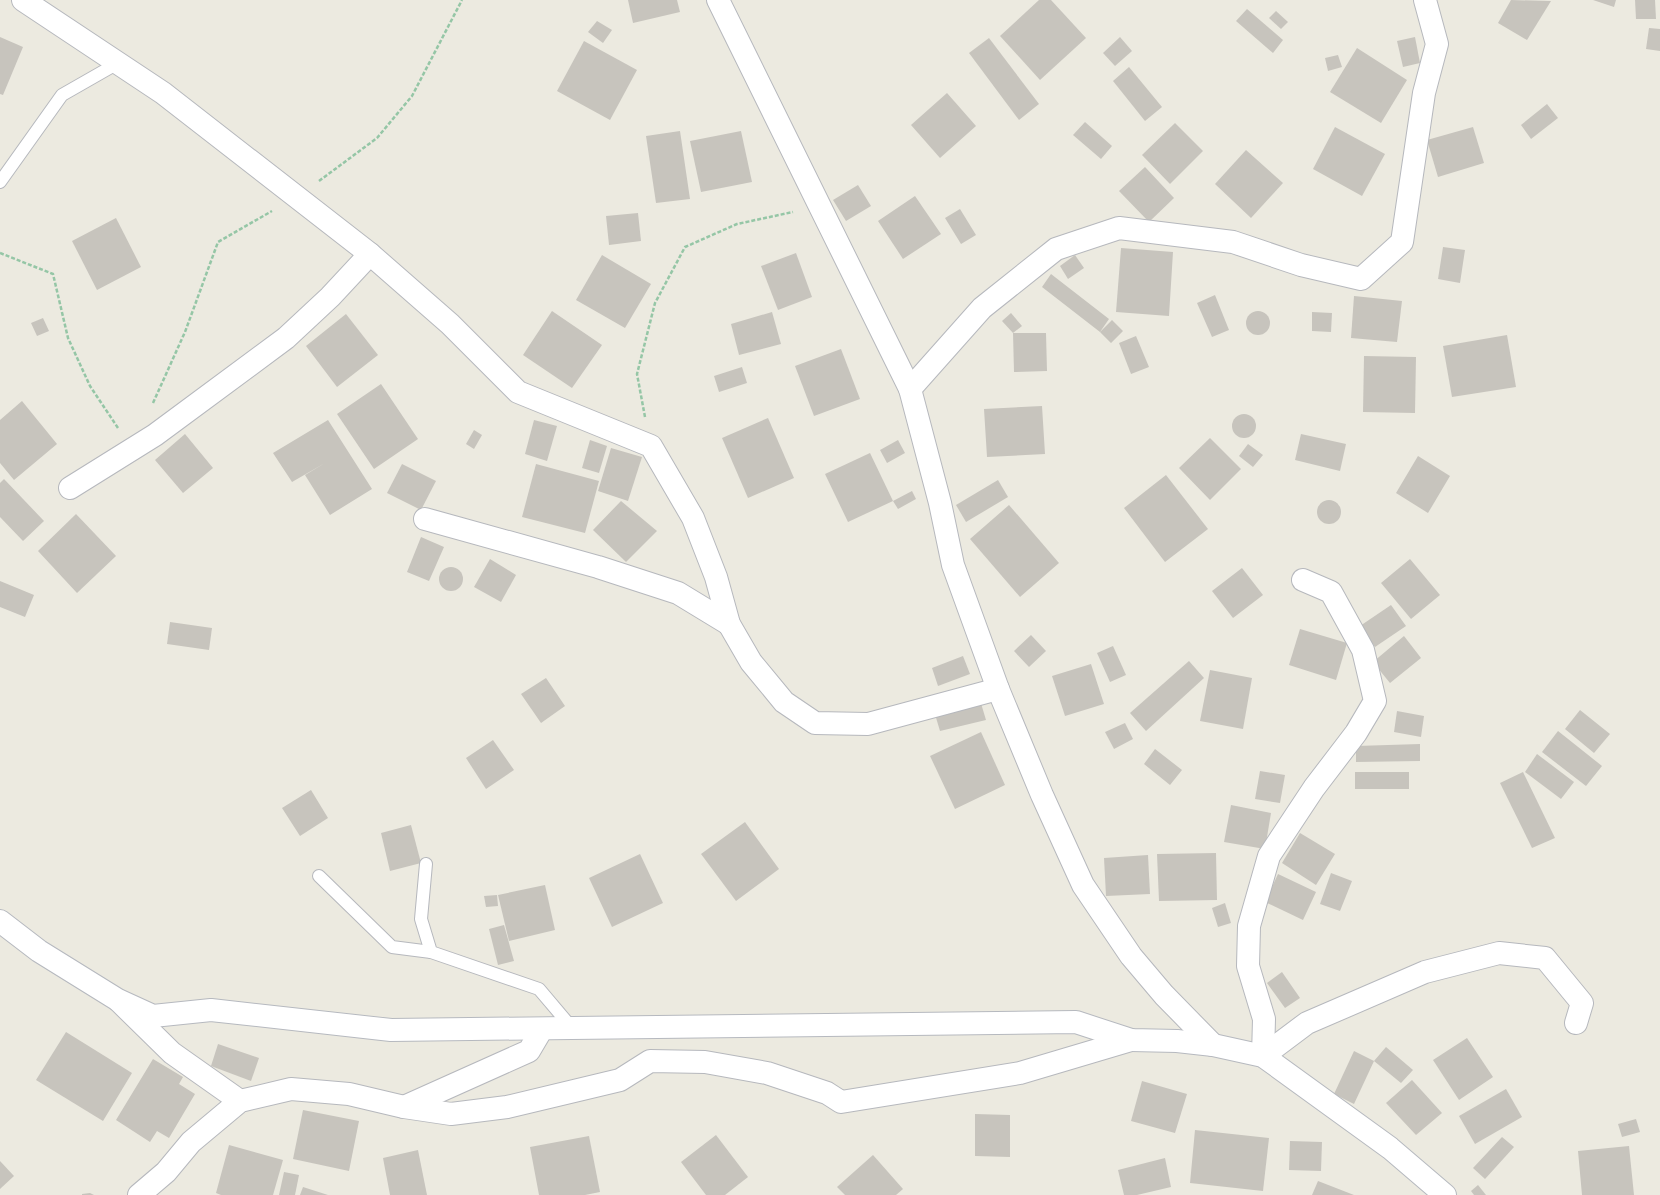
<svg xmlns="http://www.w3.org/2000/svg" width="1660" height="1195" font-family="'Sofia Sans Condensed',sans-serif">
<style>
.building{fill:#c7c4bd}
.lines{fill:none;stroke-linecap:round;stroke-linejoin:round}
.lane-casing{stroke:#b6b8bd;stroke-width:14}
.street-casing{stroke:#b6b8bd;stroke-width:24}
.secondary-casing{stroke:#b6b9bf;stroke-width:24}
.path{stroke:#95c6a6;stroke-width:2.5;stroke-dasharray:4 2;stroke-linecap:butt}
.lane{stroke:#fff;stroke-width:12}
.street{stroke:#fff;stroke-width:22}
.secondary{stroke:#fff;stroke-width:22}
</style>
<rect width="100%" height="100%" fill="#eceae0"/>
<g class="building">
<path d="M628 0H677L680 12 633 23Z"/>
<path d="M1039 0H1051L1086 38 1040 80 1000 36Z"/>
<path d="M1511 0 1551 1 1527 40 1498 23Z"/>
<path d="M1593 0H1616L1614 7Z"/>
<path d="M1635 0H1655L1656 19H1636Z"/>
<path d="M1247 9 1283 40 1273 53 1236 21Z"/>
<path d="M1276 11 1288 22 1281 29 1269 18Z"/>
<path d="M597 21 612 30 603 43 588 32Z"/>
<path d="M1649 28 1660 29V51L1646 49Z"/>
<path d="M0 37 23 47 3 95 0 94Z"/>
<path d="M1120 37 1132 51 1115 66 1103 53Z"/>
<path d="M1415 37 1420 63 1403 67 1397 41Z"/>
<path d="M989 38 1039 104 1019 120 969 53Z"/>
<path d="M584 41 637 70 610 120 557 91Z"/>
<path d="M1357 48 1407 80 1381 123 1330 92Z"/>
<path d="M1338 55 1342 67 1328 71 1325 58Z"/>
<path d="M1129 67 1162 107 1145 121 1113 81Z"/>
<path d="M947 93 976 126 940 158 911 125Z"/>
<path d="M1547 104 1558 118 1531 139 1521 125Z"/>
<path d="M1085 122 1112 146 1101 159 1073 135Z"/>
<path d="M1175 123 1203 151 1170 184 1142 155Z"/>
<path d="M1335 127 1385 154 1362 196 1313 169Z"/>
<path d="M1473 127 1484 163 1438 177 1427 140Z"/>
<path d="M680 131 690 199 656 203 646 136Z"/>
<path d="M741 131 752 182 701 192 690 141Z"/>
<path d="M1246 150 1283 183 1251 218 1215 184Z"/>
<path d="M1145 167 1174 198 1149 222 1119 191Z"/>
<path d="M858 185 871 206 846 221 833 200Z"/>
<path d="M915 196 941 234 903 259 878 221Z"/>
<path d="M960 209 976 235 961 244 945 218Z"/>
<path d="M638 213 641 241 609 245 606 216Z"/>
<path d="M116 218 141 267 97 290 72 241Z"/>
<path d="M1443 247 1465 250 1460 283 1438 279Z"/>
<path d="M1121 248 1173 252 1169 316 1116 312Z"/>
<path d="M796 253 812 297 778 310 761 266Z"/>
<path d="M602 255 651 284 625 328 576 300Z"/>
<path d="M1075 255 1084 268 1068 279 1060 266Z"/>
<path d="M1051 274 1109 319 1100 332 1112 320 1123 331 1111 343 1100 332 1042 287Z"/>
<path d="M1215 295 1229 330 1212 337 1197 303Z"/>
<path d="M1354 296 1402 301 1397 342 1351 338Z"/>
<path d="M552 311 602 345 572 388 523 355Z"/>
<circle cx="1258" cy="323" r="12"/>
<path d="M772 312 781 344 739 355 731 324Z"/>
<path d="M1312 312 1332 313 1331 332 1312 331Z"/>
<path d="M1011 313 1022 326 1013 333 1002 321Z"/>
<path d="M346 314 378 355 337 387 306 346Z"/>
<path d="M43 318 49 331 37 336 31 323Z"/>
<path d="M1013 333H1046L1047 371 1014 372Z"/>
<path d="M1507 335 1516 387 1452 397 1443 346Z"/>
<path d="M1136 336 1149 367 1131 374 1119 343Z"/>
<path d="M841 349 860 399 814 416 795 366Z"/>
<path d="M1364 356 1416 357 1415 413 1363 412Z"/>
<path d="M742 367 747 383 719 392 714 376Z"/>
<path d="M381 384 418 439 374 469 337 414Z"/>
<path d="M22 401 57 444 14 480 0 463V420Z"/>
<path d="M1042 406 1045 454 987 457 984 409Z"/>
<circle cx="1244" cy="426" r="12"/>
<path d="M768 418 794 478 748 498 722 438Z"/>
<path d="M328 420 372 489 330 515 305 475 325 463 292 482 273 453Z"/>
<path d="M534 420 557 426 547 461 525 454Z"/>
<path d="M474 430 482 435 474 449 466 444Z"/>
<path d="M185 434 213 468 183 493 155 460Z"/>
<path d="M1301 434 1346 444 1340 471 1295 460Z"/>
<path d="M1210 438 1241 469 1210 500 1179 468Z"/>
<path d="M590 440 607 446 599 473 582 468Z"/>
<path d="M898 440 905 453 887 463 880 450Z"/>
<path d="M1248 444 1263 455 1253 467 1239 456Z"/>
<path d="M611 448 642 457 628 501 598 491Z"/>
<path d="M870 453 893 501 848 522 825 474Z"/>
<path d="M1418 456 1450 476 1428 513 1396 493Z"/>
<path d="M402 464 436 481 421 510 387 493Z"/>
<path d="M536 464 599 481 585 533 522 517Z"/>
<path d="M1166 475 1208 529 1165 562 1124 508Z"/>
<path d="M4 479 44 521 23 541 0 517V483Z"/>
<path d="M998 480 1008 497 966 522 956 505Z"/>
<path d="M912 491 916 499 898 509 893 501Z"/>
<circle cx="1329" cy="512" r="12"/>
<path d="M621 501 657 531 626 562 593 530Z"/>
<path d="M1009 505 1059 563 1020 597 970 539Z"/>
<path d="M76 514 116 556 77 593 38 551Z"/>
<path d="M421 537 444 547 429 581 407 572Z"/>
<path d="M490 559 516 575 501 602 474 587Z"/>
<path d="M1410 559 1440 595 1411 619 1381 583Z"/>
<circle cx="451" cy="579" r="12"/>
<path d="M1242 568 1263 595 1233 618 1212 591Z"/>
<path d="M0 581 34 595 25 617 0 607Z"/>
<path d="M1391 605 1406 626 1375 647 1360 626Z"/>
<path d="M170 622 212 628 209 650 167 644Z"/>
<path d="M1300 629 1347 643 1336 680 1289 665Z"/>
<path d="M1031 635 1046 651 1029 667 1014 651Z"/>
<path d="M1404 636 1421 658 1390 683 1373 662Z"/>
<path d="M1113 646 1126 675 1110 682 1097 653Z"/>
<path d="M963 656 970 674 938 686 932 668Z"/>
<path d="M1189 661 1204 678 1146 731 1130 713Z"/>
<path d="M1091 664 1104 704 1065 716 1052 676Z"/>
<path d="M1210 670 1252 678 1243 729 1200 721Z"/>
<path d="M546 678 565 706 541 723 521 694Z"/>
<path d="M980 700 986 720 940 731 934 711Z"/>
<path d="M1580 710 1610 734 1594 753 1565 729Z"/>
<path d="M1397 711 1424 716 1421 737 1394 732Z"/>
<path d="M1125 723 1133 739 1114 749 1105 732Z"/>
<path d="M1558 731 1602 766 1586 786 1542 752Z"/>
<path d="M981 732 1005 785 955 809 930 756Z"/>
<path d="M493 740 514 770 486 789 466 758Z"/>
<path d="M1420 744V761L1356 762V746Z"/>
<path d="M1155 749 1182 770 1170 785 1144 764Z"/>
<path d="M1537 754 1574 782 1561 799 1525 772Z"/>
<path d="M1260 771 1285 775 1280 803 1255 799Z"/>
<rect x="1355" y="772" width="54" height="17"/>
<path d="M1523 772 1555 838 1532 848 1500 783Z"/>
<path d="M311 790 328 818 300 836 282 808Z"/>
<path d="M1231 805 1271 813 1265 849 1224 842Z"/>
<path d="M745 822 779 869 736 901 701 854Z"/>
<path d="M411 825 421 863 390 871 381 833Z"/>
<path d="M1300 833 1335 854 1316 885 1282 863Z"/>
<path d="M1216 853 1217 900 1159 901 1157 854Z"/>
<path d="M640 854 663 903 612 927 589 878Z"/>
<path d="M1148 855 1150 894 1106 896 1104 858Z"/>
<path d="M1331 873 1352 881 1340 911 1320 904Z"/>
<path d="M1278 874 1316 892 1303 920 1265 902Z"/>
<path d="M545 885 555 930 509 941 498 895Z"/>
<path d="M497 895 498 906 486 907 484 896Z"/>
<path d="M1225 903 1231 923 1218 927 1212 908Z"/>
<path d="M504 925 514 961 498 965 489 929Z"/>
<path d="M1282 972 1300 998 1285 1008 1267 983Z"/>
<path d="M66 1032 132 1073 103 1121 36 1080Z"/>
<path d="M1467 1038 1493 1077 1459 1100 1433 1060Z"/>
<path d="M218 1044 259 1058 251 1081 211 1066Z"/>
<path d="M1386 1047 1413 1070 1401 1083 1374 1061Z"/>
<path d="M1354 1051 1374 1061 1354 1104 1334 1094Z"/>
<path d="M153 1059 183 1077 179 1084 195 1094 169 1138 157 1131 150 1142 116 1120Z"/>
<path d="M1412 1080 1442 1113 1416 1135 1386 1103Z"/>
<path d="M1142 1081 1187 1094 1175 1133 1131 1121Z"/>
<path d="M1506 1089 1522 1117 1475 1144 1459 1116Z"/>
<path d="M303 1110 359 1121 349 1171 293 1159Z"/>
<path d="M975 1114 1010 1115V1157L975 1156Z"/>
<path d="M1636 1119 1640 1132 1622 1137 1618 1124Z"/>
<path d="M1195 1130 1269 1138 1263 1191 1190 1183Z"/>
<path d="M716 1135 748 1177 725 1195H706L681 1162Z"/>
<path d="M589 1136 600 1192 585 1195H539L530 1147Z"/>
<path d="M1502 1137 1514 1147 1485 1179 1473 1168Z"/>
<path d="M1290 1141 1322 1142 1321 1171 1289 1170Z"/>
<path d="M229 1145 283 1160 273 1195H221L216 1193Z"/>
<path d="M1629 1146 1634 1195H1582L1578 1151Z"/>
<path d="M418 1150 427 1195H390L383 1158Z"/>
<path d="M873 1155 903 1189 896 1195H845L837 1187Z"/>
<path d="M1165 1158 1171 1187 1137 1195H1124L1118 1170Z"/>
<path d="M0 1161 14 1176 0 1189Z"/>
<path d="M284 1172 299 1175 295 1195H279Z"/>
<path d="M1318 1181 1354 1195H1312Z"/>
<path d="M1478 1185 1486 1195H1474L1471 1191Z"/>
<path d="M303 1187 328 1195H300Z"/>
<path d="M90 1193 94 1195H82V1194Z"/>
</g>
<g class="lines">
<g class="lane-casing">
<g id="lane">
<path d="M0 182 62 95 118 63"/>
<path d="M426 864 421 919 431 952 539 989 572 1028"/>
<path d="M319 876 392 947 431 952"/>
</g>
</g>
<g class="street-casing">
<g id="street">
<path d="M23 0 163 93 370 254 450 324 518 392 651 446 693 518 716 577 729 624 751 662 784 702 815 723 868 724 998 689"/>
<path d="M718 0 910 389 940 503 953 565 998 689 1042 795 1083 885 1131 956 1164 995 1213 1045"/>
<path d="M910 389 982 308 1056 249 1119 228 1233 242 1301 265 1361 279 1402 242 1424 93 1437 44 1425 0"/>
<path d="M70 488 155 435 286 338 330 297 370 254"/>
<path d="M425 519 598 567 678 593 729 624"/>
<path d="M119 1001 172 1053 240 1101"/>
<path d="M1263 1056 1264 1019 1248 966 1249 926 1269 856 1314 788 1356 733 1375 701 1363 650 1331 592 1303 580"/>
<path d="M1263 1056 1307 1023 1425 972 1499 953 1545 958 1582 1003 1576 1023"/>
<path d="M404 1107 529 1051 542 1029"/>
<path d="M139 1195 166 1172 191 1142 240 1101 291 1089 349 1094 404 1107 451 1114 507 1107 620 1080 650 1061 705 1062 767 1073 827 1093 841 1102 1020 1073 1131 1040"/>
</g>
</g>
<g class="secondary-casing">
<path id="secondary" d="M0 921 39 951 118 1000 153 1016 211 1010 391 1030 1076 1022 1131 1040 1177 1041 1213 1045 1263 1056 1390 1148 1445 1195"/>
</g>
<g class="path">
<path d="M319 181 377 138 412 96 462 0"/>
<path d="M0 253 53 274 68 338 90 386 118 428"/>
<path d="M153 403 185 332 218 242 272 211"/>
<path d="M645 417 637 374 655 303 685 247 737 224 793 212"/>
</g>
<use href="#lane" class="lane"/>
<use href="#street" class="street"/>
<use href="#secondary" class="secondary"/>
</g>
</svg>
